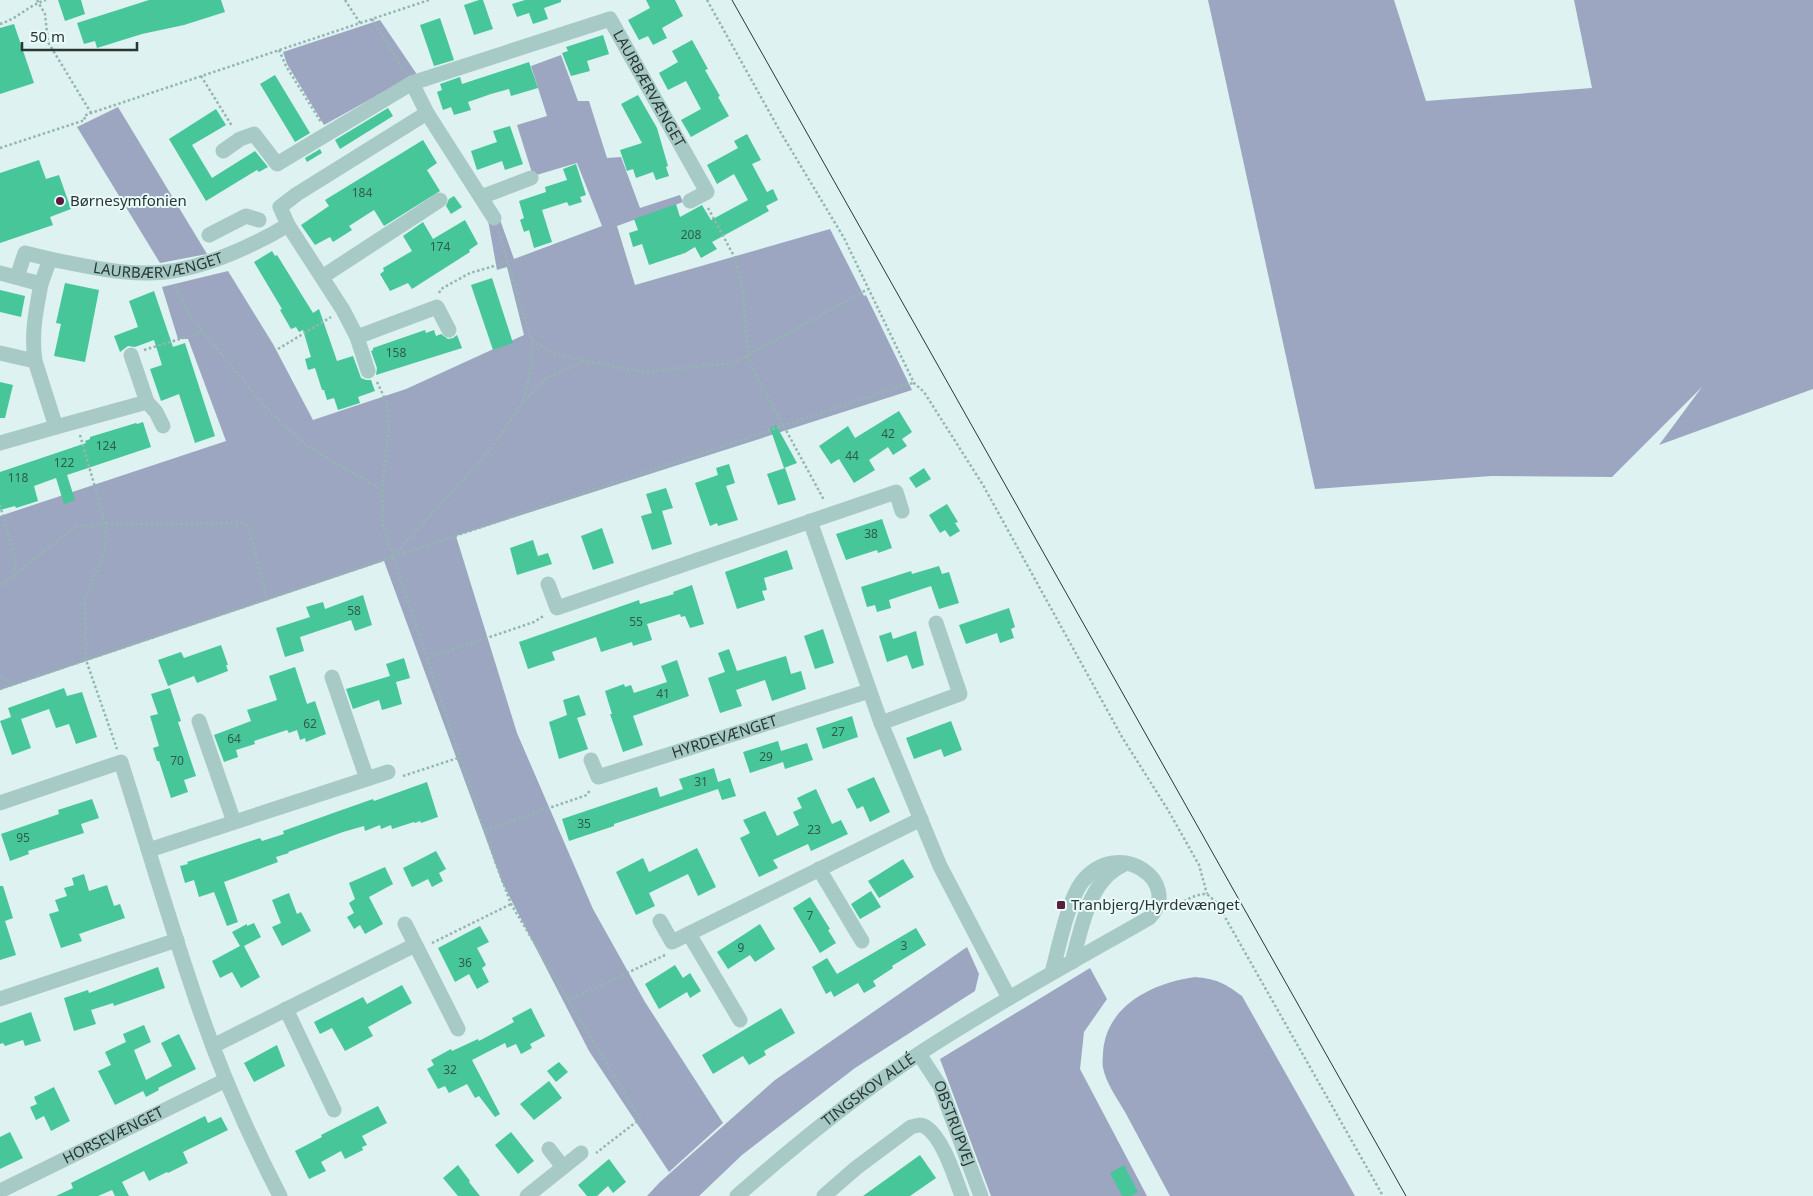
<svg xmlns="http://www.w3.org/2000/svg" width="1813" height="1196" font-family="'Noto Sans',sans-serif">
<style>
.green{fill:#9da6c1}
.building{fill:#47c69a}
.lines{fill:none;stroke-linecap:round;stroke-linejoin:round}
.path{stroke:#93b6b1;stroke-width:2.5;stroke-dasharray:2.5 2.5;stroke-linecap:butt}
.minor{stroke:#a8cac6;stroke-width:15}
.tram{stroke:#293733;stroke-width:1}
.poi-dot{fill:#591e3d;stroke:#e9faf9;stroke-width:2}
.labels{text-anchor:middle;stroke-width:4;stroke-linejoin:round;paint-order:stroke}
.number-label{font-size:12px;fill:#305b4d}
.street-label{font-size:15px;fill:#293733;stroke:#e9faf9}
.poi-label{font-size:15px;fill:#293733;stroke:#e9faf9;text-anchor:start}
</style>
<rect width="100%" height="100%" fill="#ddf2f1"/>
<g class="green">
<path d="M1208 0H1394L1426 101 1592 88 1574 0H1813V389L1659 445 1702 387 1612 477 1491 476 1315 489Z"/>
<path d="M380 20 418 76 394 86 324 125 287 64 283 52Z"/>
<path d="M561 55 578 101H589L607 158 621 157 640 208 680 195 683 202 617 226 635 285 830 229 864 296 866 295 912 390 456 536 517 733 593 909 645 1002 723 1123 669 1172 589 1051 502 882 384 561 0 690V516L226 441 188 339H178L162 287 228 271 273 344 313 420 406 389 524 335 507 267 497 270 488 220 499 217 514 259 602 226 577 163 533 176 517 125 547 116 531 66Z"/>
<path d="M118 107 207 254 160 263 77 127Z"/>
<path d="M967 947 979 974 975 991 855 1068 742 1155 699 1196H647L660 1182 775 1080Z"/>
<path d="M1090 968 1107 999 1084 1032 1080 1069 1147 1196H991L940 1059Z"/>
<path d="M1195 977C1217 979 1224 983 1242 996L1355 1196H1170C1155 1168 1140 1140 1125 1112 1117 1098 1106 1083 1103 1068 1102 1063 1103 1057 1103 1053 1106 1005 1153 983 1195 977Z"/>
</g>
<g class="building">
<path d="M58 0H81L85 14 65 21Z"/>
<path d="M149 0H221L225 12 184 25 142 34 97 48 95 41 84 44 77 23Z"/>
<path d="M479 0H483L493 29 474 35 464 5Z"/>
<path d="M525 0H561V2L544 8 548 19 533 24 529 13 517 17 512 4Z"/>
<path d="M646 0H675L683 16 662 28 667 38 653 45 648 36 639 40 628 20 650 8Z"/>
<path d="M440 18 454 60 434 66 420 25Z"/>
<path d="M14 24 34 83 0 94V28Z"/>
<path d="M603 35 609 54 587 61 590 71 571 76 562 53 568 51 566 47Z"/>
<path d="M692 40 708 69 705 70 720 96 718 97 729 116 691 137 681 120 701 109 686 81 668 90 659 73 678 62 672 51Z"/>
<path d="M529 62 538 88 511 96 509 89 491 94 468 102 471 110 454 115 451 107 443 110 437 92 442 90 440 84 460 77 462 84Z"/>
<path d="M275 75 310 133 295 142 260 84Z"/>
<path d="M638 95 657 128 668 166 666 167 669 176 656 180 653 172 636 178 633 169 627 171 620 150 642 143 621 104Z"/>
<path d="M388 108 393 116 340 149 335 140Z"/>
<path d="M216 109 226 125 192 145 212 178 255 151 268 167 259 172 257 170 206 201 169 139Z"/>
<path d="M510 126 523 164 505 170 502 161 477 170 471 151 497 142 493 131Z"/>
<path d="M747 134 761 160 752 164 767 192 773 189 778 200 766 206 769 211 712 242 717 249 701 258 695 247 685 253 649 265 642 244 633 247 629 233 638 230 634 219 676 204 680 217 702 205 711 220 748 200 734 174 717 184 707 165 738 148 734 141Z"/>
<path d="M423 140 437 163 427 170 440 191 384 226 374 210 349 226 352 230 333 242 330 237 315 245 301 225 329 206 325 200Z"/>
<path d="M320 149 322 153 307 162 305 158Z"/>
<path d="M39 160 46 179 59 175 71 209 50 217 53 225 0 243V173Z"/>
<path d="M576 164 586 195 580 197 582 202 569 206 567 202 542 210 552 242 534 248 529 230 524 232 520 220 524 218 519 201 546 192 545 187 567 180 563 169Z"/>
<path d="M454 196 462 207 451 214 446 206 449 199Z"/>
<path d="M465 220 478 244 469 250 470 252 412 289 408 283 390 291 380 274 384 271 383 268 412 251 403 236 423 222 433 239Z"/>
<path d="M272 251 275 256 277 255 313 313 319 309 337 361 353 356 361 378 366 380H371L375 391 358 397 360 403 338 410 334 398 327 400 324 390H322L315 368 308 370 305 359 311 357 303 330 299 332 296 327 291 329 280 310 282 309 254 262Z"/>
<path d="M492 278 513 343 493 350 471 285Z"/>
<path d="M65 283 99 290 85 362 54 356 61 324 56 323Z"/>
<path d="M0 290 25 296 21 317 0 312Z"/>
<path d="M154 291 173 347 185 343 215 436 195 443 179 394 161 401 150 369 162 365 154 340 135 347 128 346 120 352 114 336 138 327 129 301Z"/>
<path d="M425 330 426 333 434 330 436 336 441 334 448 339 453 338 457 335 462 348 376 375 377 368 371 351 373 350V348Z"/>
<path d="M0 382 13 385 5 418H0Z"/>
<path d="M899 411 912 432 902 439 907 446 893 455 888 447 869 460 875 470 854 483 839 459 831 464 819 446 848 426 855 438Z"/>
<path d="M143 422 151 447 67 475 75 500 64 504 56 478 34 486 38 501 16 508 15 506 0 510V472L86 443 85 441 90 439V437L136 423 137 424Z"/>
<path d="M776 425 797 463 784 468 770 428Z"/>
<path d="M729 464 735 483 726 486 738 520 718 526 717 523 710 526 695 483 718 475 716 468Z"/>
<path d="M785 468 796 500 778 505 767 474Z"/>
<path d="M924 468 931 479 916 488 909 478Z"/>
<path d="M666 488 673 508 662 511 672 544 652 550 641 516 652 513 646 494Z"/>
<path d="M947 504 958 522 955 523 960 531 950 537 945 530 940 533 929 515Z"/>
<path d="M882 519 892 548 878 553 877 550 846 560 836 534Z"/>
<path d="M602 528 614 563 593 570 581 536Z"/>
<path d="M533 540 538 556 548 553 552 564 517 575 510 548Z"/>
<path d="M787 550 793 569 764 578 767 590 762 591 765 600 737 609 725 572Z"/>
<path d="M939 566 942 574 949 572 959 603 939 609 931 586 889 600 891 608 877 612 875 605 867 607 861 587 911 571 912 574Z"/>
<path d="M692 585 704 624 690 628 685 616 681 617 680 614 647 624 652 640 633 646 632 642 601 652 596 637 552 652 555 660 528 669 519 642 639 600 640 604 674 594 673 592Z"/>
<path d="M363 595 372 625 355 631 351 620 300 637 304 651 285 657 276 628 310 617 306 607 323 602 325 609Z"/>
<path d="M1009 608 1015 627 1011 629 1014 638 1000 643 997 633 966 644 959 625Z"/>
<path d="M823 629 834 663 815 669 804 636Z"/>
<path d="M916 631 924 665 912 669 907 655 887 662 879 636 891 632 893 639Z"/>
<path d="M221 645 228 665H226L228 671 197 683 194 676 168 686 158 660 181 652 184 658Z"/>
<path d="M729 649 737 671 786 656 791 674 801 671 806 689 772 701 765 680 736 690 742 706 720 713 708 678 725 672 718 653Z"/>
<path d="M404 658 410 678 396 682 402 704 382 710 379 700 353 709 346 689 390 676 386 664Z"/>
<path d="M677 660 689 696 633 716 643 745 623 752 610 714H612L605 691 624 684 625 687 631 685 634 693 667 682 661 666Z"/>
<path d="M295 667 307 704 315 701 326 734 306 742 305 738 300 740 297 730 289 733 287 730 254 741 255 744 236 750 238 757 224 762 214 735 251 721 247 710 277 700 269 676Z"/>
<path d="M64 688 67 696 82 692 97 737 76 744 69 724 56 728 49 709 21 719 31 748 12 755 0 721 11 717 8 708Z"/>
<path d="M170 688 181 721 178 722 196 776 184 780 188 792 171 798 159 761H157L153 748 159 746 150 716 158 714 151 694Z"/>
<path d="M579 695 586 715 577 718 588 749 559 759 549 722 567 715 563 700Z"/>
<path d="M852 716 858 737 823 749 816 728Z"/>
<path d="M951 721 962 750 944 757 941 749 914 759 906 738Z"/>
<path d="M778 741 781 751 807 743 813 760 785 769 783 762 750 773 743 752Z"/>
<path d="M714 768 718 782 730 778 736 796 722 800 718 789 614 824V826L569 841 562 819 657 787 660 797 683 789 679 779Z"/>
<path d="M874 777 890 812 870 822 863 806 857 809 847 789Z"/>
<path d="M427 782 438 817 421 823 420 821 415 823 414 822 392 829 391 825 381 829 380 825 365 831 364 826 343 832 288 852 289 853 276 857 278 862 224 882 238 922 227 926 214 892 199 897 194 880 185 883 180 866 188 864 187 862 260 838 262 841 284 834 283 831 336 812 373 799 374 801Z"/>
<path d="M816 789 832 824 841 820 848 834 811 851 808 844 773 860 778 868 759 877 740 838 750 833 743 820 765 811 777 836 799 825 793 812 802 808 797 798Z"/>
<path d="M92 799 99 818 81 824 84 833 28 851 29 854 10 861 1 834 59 814 58 810Z"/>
<path d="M697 848 716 887 698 896 688 874 649 893 655 906 636 915 616 872 643 858 649 872Z"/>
<path d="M436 851 446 869 439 873 443 881 432 887 428 879 412 887 403 868Z"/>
<path d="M903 859 914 877 879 898 868 881Z"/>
<path d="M385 867 393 884 369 897 383 924 365 934 360 925 354 929 347 917 354 913 349 903 355 899 349 883Z"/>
<path d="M84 874 89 891 107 885 114 906 120 904 125 918 79 934 82 941 61 948 49 914 59 911 55 900 67 896 64 888 74 885 72 878Z"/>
<path d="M0 886H3L13 918 5 921 16 955 0 960Z"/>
<path d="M871 891 881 907 860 919 851 904Z"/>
<path d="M289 893 297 914 301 912 311 931 282 946 272 927 281 923 272 900Z"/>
<path d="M810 897 830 929 828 930 836 943 820 953 793 908Z"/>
<path d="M254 923 261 937 244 946 260 977 241 988 232 972 220 978 212 961 240 946 232 932 247 924V926Z"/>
<path d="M760 924 775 949 755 962 750 955 728 969 717 952Z"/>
<path d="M480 926 489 942 477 948 486 965 482 968 489 982 477 989 469 974 455 982 438 948Z"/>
<path d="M916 928 926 945 892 966 893 968 873 981 876 986 864 993 858 983 834 997 831 991 826 994 812 967 827 958 837 974Z"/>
<path d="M675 965 683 978 690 973 701 991 690 998 687 992 659 1009 645 984Z"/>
<path d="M158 967 165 988 114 1006 113 1003 91 1010 96 1024 74 1031 64 998 88 990 89 993Z"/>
<path d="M402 985 412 1003 368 1027 373 1036 345 1051 332 1028 320 1034 314 1022 363 997 367 1004Z"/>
<path d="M531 1008 545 1036 530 1044 532 1048 521 1054 516 1044 507 1048 505 1043 472 1060 500 1114 495 1117 479 1096 475 1098 467 1084 449 1093 445 1086 438 1089 427 1069 434 1065 431 1060 451 1049 452 1051 478 1039 479 1041 514 1022 512 1018Z"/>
<path d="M781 1008 795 1033 764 1051 766 1055 749 1065 743 1056 713 1074 702 1055Z"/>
<path d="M31 1012 41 1041 25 1046 23 1040 5 1046 3 1043 0 1044V1023Z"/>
<path d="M144 1025 151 1042 134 1050 146 1080 172 1066 161 1043 179 1034 196 1069 158 1088 159 1090 146 1097 143 1091 115 1105 98 1071 111 1065 105 1052 126 1042 123 1034Z"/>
<path d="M277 1045 285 1066 254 1082 244 1063Z"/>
<path d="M559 1062 568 1072 556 1082 547 1071Z"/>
<path d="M549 1081 562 1098 534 1120 520 1104Z"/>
<path d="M54 1087 70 1121 51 1131 44 1116 36 1120 30 1107 37 1104 34 1097Z"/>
<path d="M378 1106 387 1123 362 1136 367 1145 362 1147 363 1150 345 1159 341 1151 321 1162 326 1171 309 1179 295 1151 322 1137 321 1135Z"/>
<path d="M205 1116 208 1123 221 1117 228 1130 183 1152 188 1163 168 1173 167 1172 149 1181 144 1171 122 1182 129 1196H115L112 1190 98 1196H56L73 1188 71 1183Z"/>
<path d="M10 1132 23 1158 0 1169V1137Z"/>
<path d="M511 1132 534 1161 518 1174 495 1145Z"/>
<path d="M920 1155 936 1178 910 1196H863Z"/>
<path d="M609 1159 626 1182 613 1193 608 1186 597 1196H587L578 1185Z"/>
<path d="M458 1165 470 1181 469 1182 480 1196H458L443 1178Z"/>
<path d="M1124 1165 1138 1192 1131 1196H1122L1110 1173Z"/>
</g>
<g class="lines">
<g class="path">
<path d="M37 0 45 14 48 42 91 113"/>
<path d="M345 0 360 23"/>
<path d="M707 0 781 133 844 238 914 383 924 392 983 485 1122 737 1168 810 1199 865 1207 894"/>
<path d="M372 19 404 71"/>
<path d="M0 24C17 19 29 5 46 0"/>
<path d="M279 50 286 66 321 122"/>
<path d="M201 76 232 126"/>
<path d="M0 148 85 120 84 116 91 113 429 0"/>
<path d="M708 208 735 258 743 291 748 356 757 377 824 500"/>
<path d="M498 231 532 341 557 355 643 372 734 363 868 289"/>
<path d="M175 286 190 316 267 409 307 446 382 490"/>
<path d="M439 293 441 289 470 273 508 262"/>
<path d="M278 349 331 317"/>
<path d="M144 350 203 332"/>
<path d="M377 382 386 401 389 428 382 490 383 527 496 864 511 904 640 1119 596 1153"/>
<path d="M524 401 546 378 585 361"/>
<path d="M80 435 107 529 105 550 85 599 86 660 117 749"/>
<path d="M0 505 16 562 13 576 0 587"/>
<path d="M393 556 487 454 523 402 531 369 532 341"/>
<path d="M13 576 74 527 105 524 244 523 249 528 267 600"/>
<path d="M428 658 534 622 545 615"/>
<path d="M0 677 14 685"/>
<path d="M0 689 904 385 914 383"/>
<path d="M403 776 461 757"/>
<path d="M485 830 587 795 590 790"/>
<path d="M1171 909C1183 902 1193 894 1207 894L1217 903 1383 1196"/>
<path d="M432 943 511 904"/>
<path d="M568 1001 665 955"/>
</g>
<g class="minor">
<path d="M223 151 240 139 254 134 277 164 412 83"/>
<path d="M481 197 531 178"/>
<path id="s1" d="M494 218 427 113 412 83 610 19 707 192 690 201"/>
<path d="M288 225 343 310 357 337 368 371"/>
<path d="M209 235 246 216 259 220"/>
<path id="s2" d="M50 259C81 265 113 273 144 273 192 274 248 249 288 225L280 207 297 194 427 113"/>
<path d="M0 273 41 284 50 259 25 253 17 277"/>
<path d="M322 277 440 200"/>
<path d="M357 337 437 307 449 330"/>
<path d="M0 353 35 361C31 334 36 310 41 284"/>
<path d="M131 355 147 402"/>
<path d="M56 427 147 402 156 412 163 426"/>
<path d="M0 443 56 427 35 361"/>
<path d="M810 521 881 723 940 866 1009 998"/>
<path d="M548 584 557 608 896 492 902 511"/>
<path d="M332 677 367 779"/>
<path d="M199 721 234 822"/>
<path d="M881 723 960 694 936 623"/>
<path id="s3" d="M591 760 598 777 869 691"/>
<path d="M0 803 121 762C147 844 171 927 199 1008 221 1073 249 1136 280 1196"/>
<path d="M149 850 388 772"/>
<path d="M819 869 862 941"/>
<path d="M660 921 672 942 921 819"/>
<path d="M405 924 458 1029"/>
<path d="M689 934 740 1020"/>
<path d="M1072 962C1082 928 1088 881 1123 865"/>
<path d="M0 999 177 940"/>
<path d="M286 1009 334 1110"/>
<path d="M213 1046 415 945"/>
<path id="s4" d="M919 1054 940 1086 981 1196"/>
<path d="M549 1149 563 1167"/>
<path id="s5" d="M0 1191 226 1080"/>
<path d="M527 1196 581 1153"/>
<path id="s6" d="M737 1196C795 1145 855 1096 920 1053 994 1005 1072 962 1149 918 1184 884 1119 835 1082 882 1068 900 1058 950 1052 973"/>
<path d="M824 1196 856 1168 911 1127C917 1125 921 1124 926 1127 943 1138 955 1178 962 1196"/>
</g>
<path class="tram" d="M732 0 1406 1196"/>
</g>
<g class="poi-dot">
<circle cx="60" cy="201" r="5"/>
<rect x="1056" y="900" width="10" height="10" rx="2.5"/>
</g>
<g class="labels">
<g class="number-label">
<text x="362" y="197">184</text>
<text x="691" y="239">208</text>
<text x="440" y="251">174</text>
<text x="396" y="357">158</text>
<text x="888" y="438">42</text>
<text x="106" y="450">124</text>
<text x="852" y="460">44</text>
<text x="64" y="467">122</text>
<text x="18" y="482">118</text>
<text x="871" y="538">38</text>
<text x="354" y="615">58</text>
<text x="636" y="626">55</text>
<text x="663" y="698">41</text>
<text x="310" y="728">62</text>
<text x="838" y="736">27</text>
<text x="234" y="743">64</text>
<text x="766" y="761">29</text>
<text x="177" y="765">70</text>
<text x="701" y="786">31</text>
<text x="584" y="828">35</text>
<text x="814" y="834">23</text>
<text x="23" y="842">95</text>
<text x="810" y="920">7</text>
<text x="904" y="950">3</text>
<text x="741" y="952">9</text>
<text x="465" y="967">36</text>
<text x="450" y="1074">32</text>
</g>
<g class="street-label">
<text dy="5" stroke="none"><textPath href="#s1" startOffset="446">LAURBÆRVÆNGET</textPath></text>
<text dy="5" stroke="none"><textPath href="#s2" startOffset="110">LAURBÆRVÆNGET</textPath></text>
<text dy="5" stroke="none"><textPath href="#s3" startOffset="151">HYRDEVÆNGET</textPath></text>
<text dy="5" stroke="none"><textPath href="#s6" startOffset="169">TINGSKOV ALLÉ</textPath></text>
<text dy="5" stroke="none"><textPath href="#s4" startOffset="78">OBSTRUPVEJ</textPath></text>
<text dy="5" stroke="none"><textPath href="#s5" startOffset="126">HORSEVÆNGET</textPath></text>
</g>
<g class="poi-label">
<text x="70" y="206">Børnesymfonien</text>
<text x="1071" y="910">Tranbjerg/Hyrdevænget</text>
</g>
</g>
<path d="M22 42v8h115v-8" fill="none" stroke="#293733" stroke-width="2.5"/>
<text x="30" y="42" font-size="15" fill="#293733" stroke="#e9faf9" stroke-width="4" paint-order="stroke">50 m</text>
</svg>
